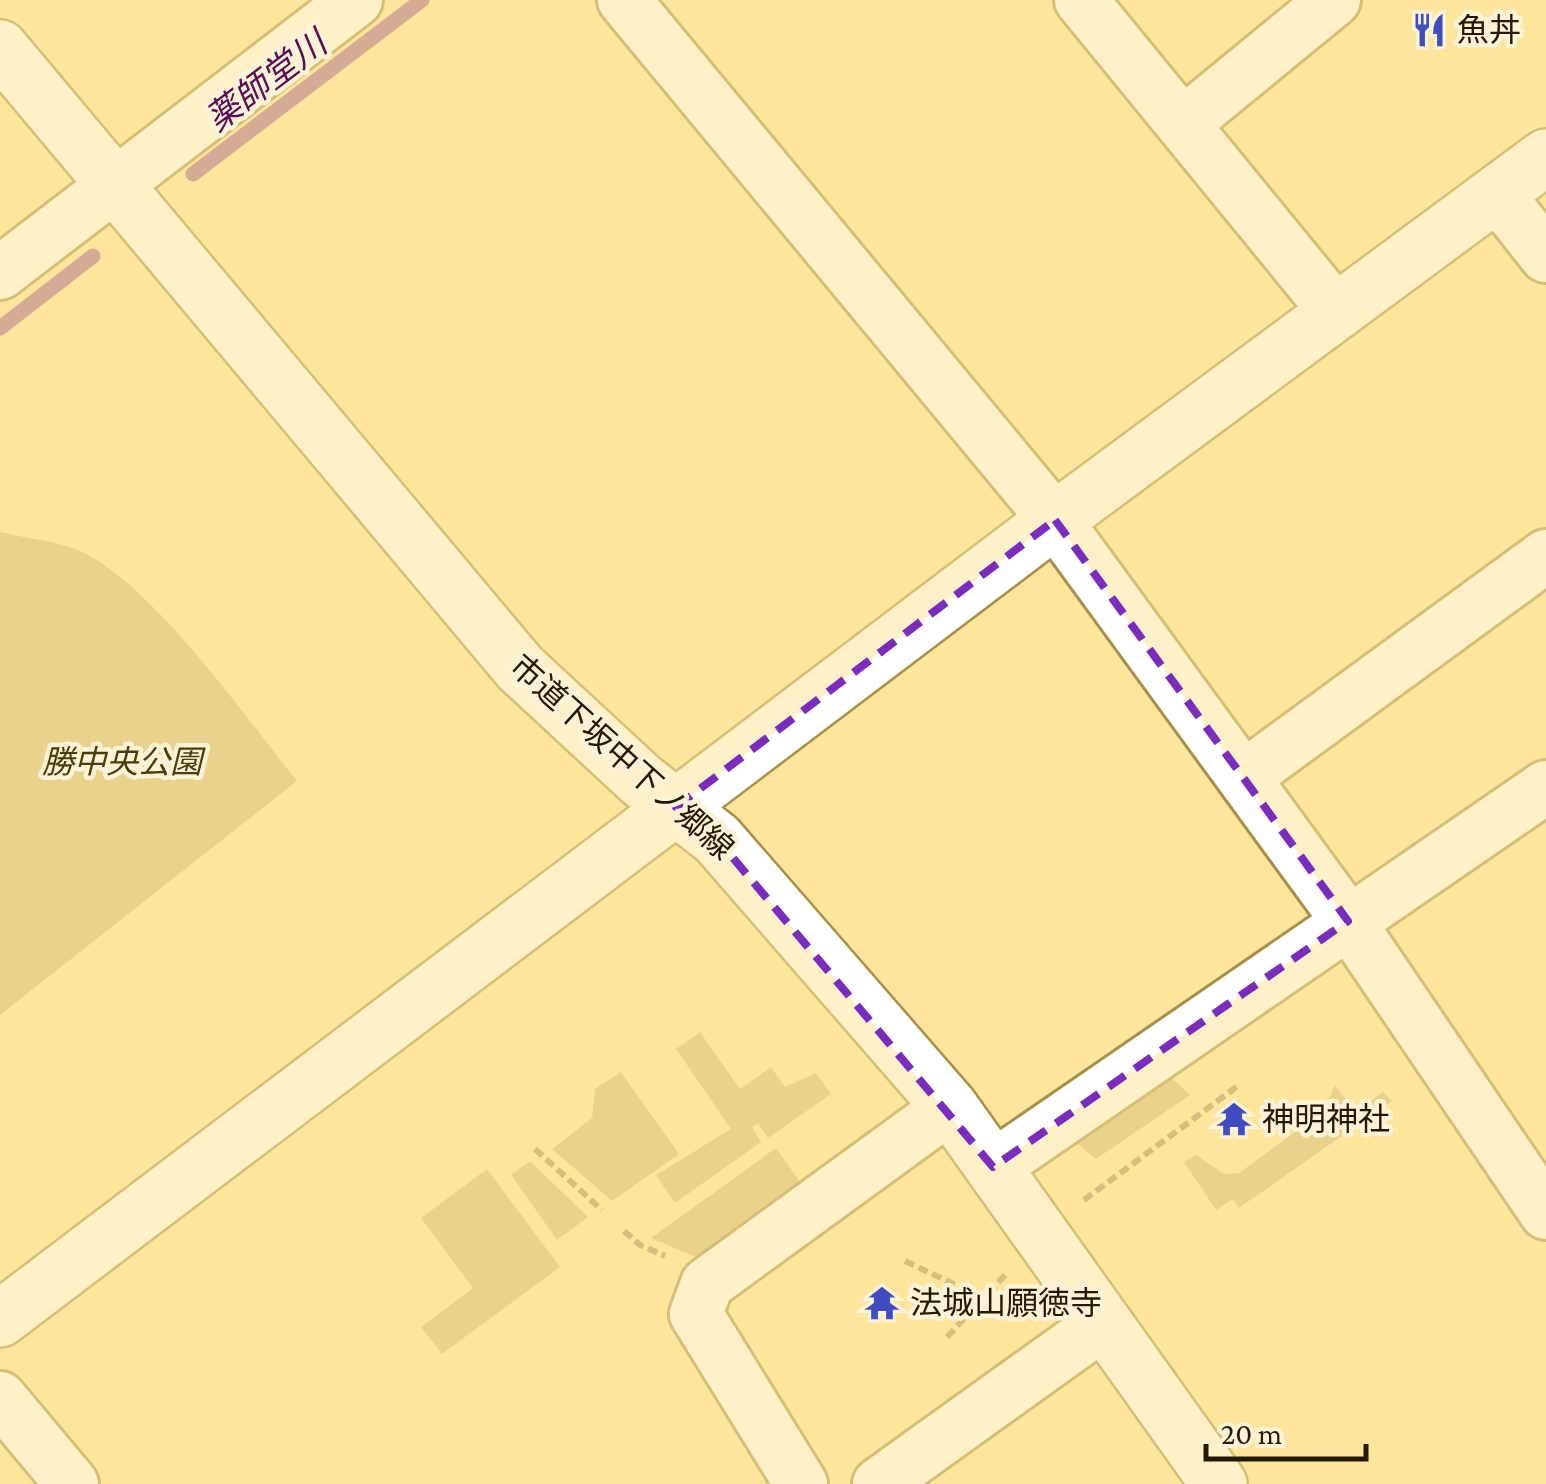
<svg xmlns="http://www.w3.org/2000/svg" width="1546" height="1484" font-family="'Crimson Pro','Noto Sans JP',serif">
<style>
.green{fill:#d1bd7b}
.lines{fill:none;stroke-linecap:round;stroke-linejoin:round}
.stream{stroke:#a46491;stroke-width:15}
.minor-casing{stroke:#a79148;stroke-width:58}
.tertiary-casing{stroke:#a79148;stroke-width:60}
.path{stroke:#a3915b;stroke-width:6;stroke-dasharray:10 5;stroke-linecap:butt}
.minor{stroke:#fff;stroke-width:52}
.tertiary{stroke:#fff;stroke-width:55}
.marked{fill:none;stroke:#7b2cbf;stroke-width:8;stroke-dasharray:20 12;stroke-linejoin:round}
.labels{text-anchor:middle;stroke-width:9;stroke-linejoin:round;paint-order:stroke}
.poi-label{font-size:32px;fill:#231a00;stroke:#fcf3d7;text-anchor:start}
.street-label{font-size:32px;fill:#231a00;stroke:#fcf3d7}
.park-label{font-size:32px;font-style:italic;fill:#4b3d08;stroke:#fcf3d7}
.water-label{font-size:35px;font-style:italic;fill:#5c0c55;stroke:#fcf3d7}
</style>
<rect width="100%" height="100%" fill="#fde59b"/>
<g class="green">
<path d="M0 532C24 538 53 540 75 549 149 578 246 718 297 781L0 1015Z"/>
<path d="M700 1032 740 1089 771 1067 785 1087 816 1073 831 1094 768 1138 758 1123 752 1127 761 1142 675 1203 656 1175 731 1129 676 1049Z"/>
<path d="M621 1072 679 1154 612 1201 552 1149 592 1118 595 1089Z"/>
<path d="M1165 1072 1190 1095 1096 1159 1072 1139Z"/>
<path d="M1335 1085 1356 1112 1383 1092 1392 1101 1239 1208 1233 1199 1216 1210 1184 1162 1196 1155 1224 1174 1239 1173 1325 1110Z"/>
<path d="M776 1148 808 1193 710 1263 651 1238Z"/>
<path d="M530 1161 588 1217 557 1240 511 1175Z"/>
<path d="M487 1169 560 1267 442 1354 421 1327 473 1288 421 1218Z"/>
</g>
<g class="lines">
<g class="stream">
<path d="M193 174 422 0"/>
<path d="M0 328 93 256"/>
</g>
<g class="minor-casing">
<g id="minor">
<path d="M624 0 1055 520 1348 921 1546 1213"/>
<path d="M1081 0 1337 313"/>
<path d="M1184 123 1334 0"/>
<path d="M1497 194 1546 256"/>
<path d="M0 273 356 0"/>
<path d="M1244 777 1546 556"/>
<path d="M993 1167 1546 787"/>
<path d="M0 1398 72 1484"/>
<path d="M801 1484 696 1314 707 1284 950 1107"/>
<path d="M879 1484 1102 1324"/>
</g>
</g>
<g class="tertiary-casing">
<g id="tertiary">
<path d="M0 48 520 668 641 780 717 839 950 1107 1219 1484"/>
<path d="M0 1319 1055 520 1546 157"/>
</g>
</g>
<g class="path">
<path d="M535 1149 602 1210"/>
<path d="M1084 1200 1239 1085"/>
<path d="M624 1231 640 1245 665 1256"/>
<path d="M905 1261 983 1298"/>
<path d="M947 1337 1006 1274"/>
</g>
<use href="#minor" class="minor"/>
<use href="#tertiary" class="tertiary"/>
</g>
<path d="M0 0H1546V1484H0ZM1055 520 1348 921 993 1167 717 839 676 807Z" fill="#fde59b" fill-opacity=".55" fill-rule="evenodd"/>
<path class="marked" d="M1055 520 1348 921 993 1167 717 839 676 807Z"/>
<defs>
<g id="restaurant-bare" transform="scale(2.7)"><path d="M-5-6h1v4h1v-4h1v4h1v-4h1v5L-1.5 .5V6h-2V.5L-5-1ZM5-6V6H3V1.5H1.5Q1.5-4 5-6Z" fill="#3f4dc1" stroke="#fcf3d7" stroke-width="2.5" paint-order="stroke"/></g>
<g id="temple-bare" transform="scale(2.7)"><path d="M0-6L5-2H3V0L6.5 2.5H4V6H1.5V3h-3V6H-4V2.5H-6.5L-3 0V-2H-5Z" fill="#3f4dc1" stroke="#fcf3d7" stroke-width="2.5" paint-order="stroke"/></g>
</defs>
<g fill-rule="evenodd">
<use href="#restaurant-bare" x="1429" y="30"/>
<use href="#temple-bare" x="1234" y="1119"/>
<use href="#temple-bare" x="882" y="1303"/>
</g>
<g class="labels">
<g class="poi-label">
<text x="1457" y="41">魚丼</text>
<text x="1262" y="1130">神明神社</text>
<text x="910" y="1314">法城山願徳寺</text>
</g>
<g class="street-label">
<text transform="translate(622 757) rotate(42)" y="11">市道下坂中下ノ郷線</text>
</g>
<g class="park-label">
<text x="122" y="773">勝中央公園</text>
</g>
<g class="water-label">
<text transform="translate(266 81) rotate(-37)" y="12">薬師堂川</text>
</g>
</g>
<path d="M1206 1444v15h160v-15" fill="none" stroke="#231a00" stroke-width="5"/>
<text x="1221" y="1444" font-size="30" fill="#231a00" stroke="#fcf3d7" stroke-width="8" paint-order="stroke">20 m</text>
</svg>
